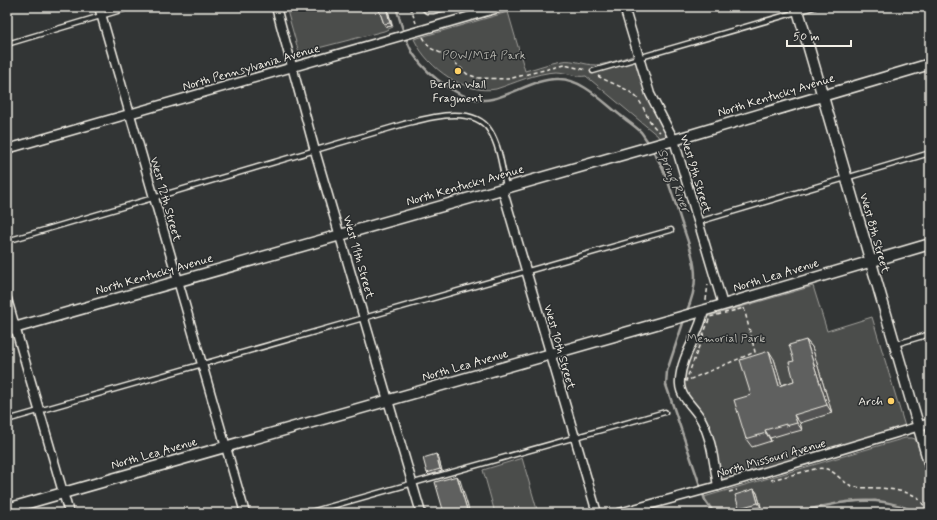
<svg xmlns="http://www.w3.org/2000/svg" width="937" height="520" font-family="Mynerve,sans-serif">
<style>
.green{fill:#4b4d4c;stroke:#a09f9a}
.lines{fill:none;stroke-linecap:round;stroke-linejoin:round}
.stream{stroke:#a6a5a0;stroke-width:2.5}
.service-casing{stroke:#f4f1e8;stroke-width:7}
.minor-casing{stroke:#f4f1e8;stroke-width:11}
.tertiary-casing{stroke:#f4f1e8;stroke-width:13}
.path{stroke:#f4f1e8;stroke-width:1.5;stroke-dasharray:4 3;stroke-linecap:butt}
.service{stroke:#2a2d2e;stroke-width:4}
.minor{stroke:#2a2d2e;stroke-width:8}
.tertiary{stroke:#2a2d2e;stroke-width:10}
.wall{fill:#525352;stroke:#f4f1e8}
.shaded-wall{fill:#424342;stroke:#f4f1e8}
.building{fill:#5f605f;stroke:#f4f1e8}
.poi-dot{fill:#ffd166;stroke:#2a2d2e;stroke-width:1.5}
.labels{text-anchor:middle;stroke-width:3;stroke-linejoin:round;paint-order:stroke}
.park-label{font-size:12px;fill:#b9b8b1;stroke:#2a2d2e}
.street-label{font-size:12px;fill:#f4f1e8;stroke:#2a2d2e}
.poi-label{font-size:12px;fill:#f4f1e8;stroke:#2a2d2e}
.water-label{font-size:13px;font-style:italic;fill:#b3b2ac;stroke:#2a2d2e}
</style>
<rect width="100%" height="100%" fill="#323535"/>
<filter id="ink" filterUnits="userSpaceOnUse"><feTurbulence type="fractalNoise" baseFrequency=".025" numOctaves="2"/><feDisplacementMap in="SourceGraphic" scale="8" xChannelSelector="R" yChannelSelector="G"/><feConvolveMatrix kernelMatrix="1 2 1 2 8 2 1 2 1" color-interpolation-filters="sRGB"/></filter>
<g filter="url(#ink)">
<g class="green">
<path d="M286 7H387L393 27 384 31 299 53Z"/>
<path d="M508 12 525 71C537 68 549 63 562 61 573 59 584 65 596 65 610 64 624 58 638 53L648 86 674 140 659 144 658 136 586 76C576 78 567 72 556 72 535 73 515 83 496 89 465 95 428 68 415 41L414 39Z"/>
<path d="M813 286 827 331 872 317 906 430 718 486 708 437 686 400 680 379 702 319 710 316Z"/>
<path d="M905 438H912L915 439 918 446 930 486V513H919L900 505 875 500 833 504 793 513H714L710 508 704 497Z"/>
<path d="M522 458 538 513H495L483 470Z"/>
</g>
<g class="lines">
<g class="stream">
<path d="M396 7C401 23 405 41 414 55 428 76 466 106 492 99 514 94 537 78 559 79 582 79 603 102 620 115 627 121 635 126 641 132 644 136 647 141 650 145"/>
<path d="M652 149C666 171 673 196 681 221 687 239 695 258 695 277 695 290 691 302 686 313"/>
<path d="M684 320 667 371 666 385 705 500 714 513"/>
<path d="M793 513C822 507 854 497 884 502 897 504 908 509 919 513"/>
</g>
<g class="service-casing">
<g id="service">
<path d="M423 7 427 11H433L448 7"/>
<path d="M7 44 131 7"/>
<path d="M593 71 814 7"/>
<path d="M698 222 930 153"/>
<path d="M7 241 404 124C428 118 474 104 490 131 500 147 502 169 506 187"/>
<path d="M896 344 930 334"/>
<path d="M7 420C228 355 450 295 671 230"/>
<path d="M307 513 665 412"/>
</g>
</g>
<g class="minor-casing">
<g id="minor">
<path d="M99 7 245 513"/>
<path d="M276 7 315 151 421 513"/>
<path d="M624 7 650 94 674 140 723 305"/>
<path d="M7 149 502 7"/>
<path d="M502 188 597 513"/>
<path d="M7 299 69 513"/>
<path d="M704 310C700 334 682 354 680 379 678 398 694 405 702 421 712 440 714 464 718 486"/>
<path d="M619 513 718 486 930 423"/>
</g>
</g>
<g class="tertiary-casing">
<g id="tertiary">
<path d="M797 7 930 466"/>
<path d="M7 330 674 140 930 64"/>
<path d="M7 509 723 305 930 244"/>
</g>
</g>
<g class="path">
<path d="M410 7 416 23"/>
<path d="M423 37 430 48 449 57 467 74 478 78 508 79 564 65 587 70"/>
<path d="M598 76C609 83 626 87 635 96 646 106 645 121 660 132"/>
<path d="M706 300 708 284"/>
<path d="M744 308 755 352 686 381 710 317Z"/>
<path d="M771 480 815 469C834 465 837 480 852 486 860 489 868 487 876 488 886 488 904 491 913 495 920 498 924 507 930 512"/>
<path d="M729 492 737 490"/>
</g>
<use href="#service" class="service"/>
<use href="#minor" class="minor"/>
<use href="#tertiary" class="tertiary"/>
</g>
<g class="wall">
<path d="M378 7H387L392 26 386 27 384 24Z"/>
<path d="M806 340 812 347 832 413 800 423 802 430 791 433 790 432 770 438 771 441 752 447 746 439 751 395 774 359 782 385 794 381V361Z"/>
<path d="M436 454 438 456 442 471 429 475 427 473Z"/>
<path d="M754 489 757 493 761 507 742 512 739 508Z"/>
</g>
<g class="shaded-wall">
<path d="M386 7H387L392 26 390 23Z"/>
<path d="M806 340 812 347 832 413 827 405Z"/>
<path d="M769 351 774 359 784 393 779 386Z"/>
<path d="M794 415 800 423 802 430 797 423Z"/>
<path d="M765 430 770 438 771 441 766 433Z"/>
<path d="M436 454 438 456 442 471 440 469Z"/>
<path d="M457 476 460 480 470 513H468Z"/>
<path d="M754 489 757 493 761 507 758 503Z"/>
</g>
<g class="building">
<path d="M378 7H386L390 23 384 24Z"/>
<path d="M806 340 827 405 794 415 797 423 786 426V424L765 430 766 433 746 439 734 400 751 395 740 360 769 351 779 386 794 381 789 362 794 361 789 345Z"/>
<path d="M436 454 440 469 427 473 423 458Z"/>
<path d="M457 476 468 513H444L435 482Z"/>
<path d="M754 489 758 503 739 508 735 495Z"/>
</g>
</g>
<g class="poi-dot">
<circle cx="458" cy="71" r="4"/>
<circle cx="891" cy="401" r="4"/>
</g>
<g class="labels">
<g class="park-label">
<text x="484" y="59">POW/MIA Park</text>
<text x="726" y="342">Memorial Park</text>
</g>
<g class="street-label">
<text transform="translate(251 67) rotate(-16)" y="4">North Pennsylvania Avenue</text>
<text transform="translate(776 95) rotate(-17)" y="4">North Kentucky Avenue</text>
<text transform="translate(696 174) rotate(73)" y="4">West 9th Street</text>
<text transform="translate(465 185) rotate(-16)" y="4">North Kentucky Avenue</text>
<text transform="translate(166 199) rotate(74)" y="4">West 12th Street</text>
<text transform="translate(875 233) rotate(74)" y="4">West 8th Street</text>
<text transform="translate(359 257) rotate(74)" y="4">West 11th Street</text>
<text transform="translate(154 274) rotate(-16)" y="4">North Kentucky Avenue</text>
<text transform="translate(776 275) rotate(-17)" y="4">North Lea Avenue</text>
<text transform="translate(560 347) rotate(74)" y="4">West 10th Street</text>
<text transform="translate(465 365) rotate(-16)" y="4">North Lea Avenue</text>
<text transform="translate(154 453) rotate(-16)" y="4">North Lea Avenue</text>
<text transform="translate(771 458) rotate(-16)" y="4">North Missouri Avenue</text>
</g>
<g class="poi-label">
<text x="458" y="88">Berlin Wall<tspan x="458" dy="14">Fragment</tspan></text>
<text x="883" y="405" text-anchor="end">Arch</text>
</g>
<g class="water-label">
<text transform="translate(675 180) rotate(68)" y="5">Spring River</text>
</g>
</g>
<rect width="937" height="520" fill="none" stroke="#2a2d2e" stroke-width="24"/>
<rect x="12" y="12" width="913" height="496" fill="none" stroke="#f4f1e8" stroke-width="1.5" filter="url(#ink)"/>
<path d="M787 40v6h64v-6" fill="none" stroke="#f4f1e8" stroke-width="2"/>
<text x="793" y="40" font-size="12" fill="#f4f1e8" stroke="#2a2d2e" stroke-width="3" paint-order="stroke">50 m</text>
</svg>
